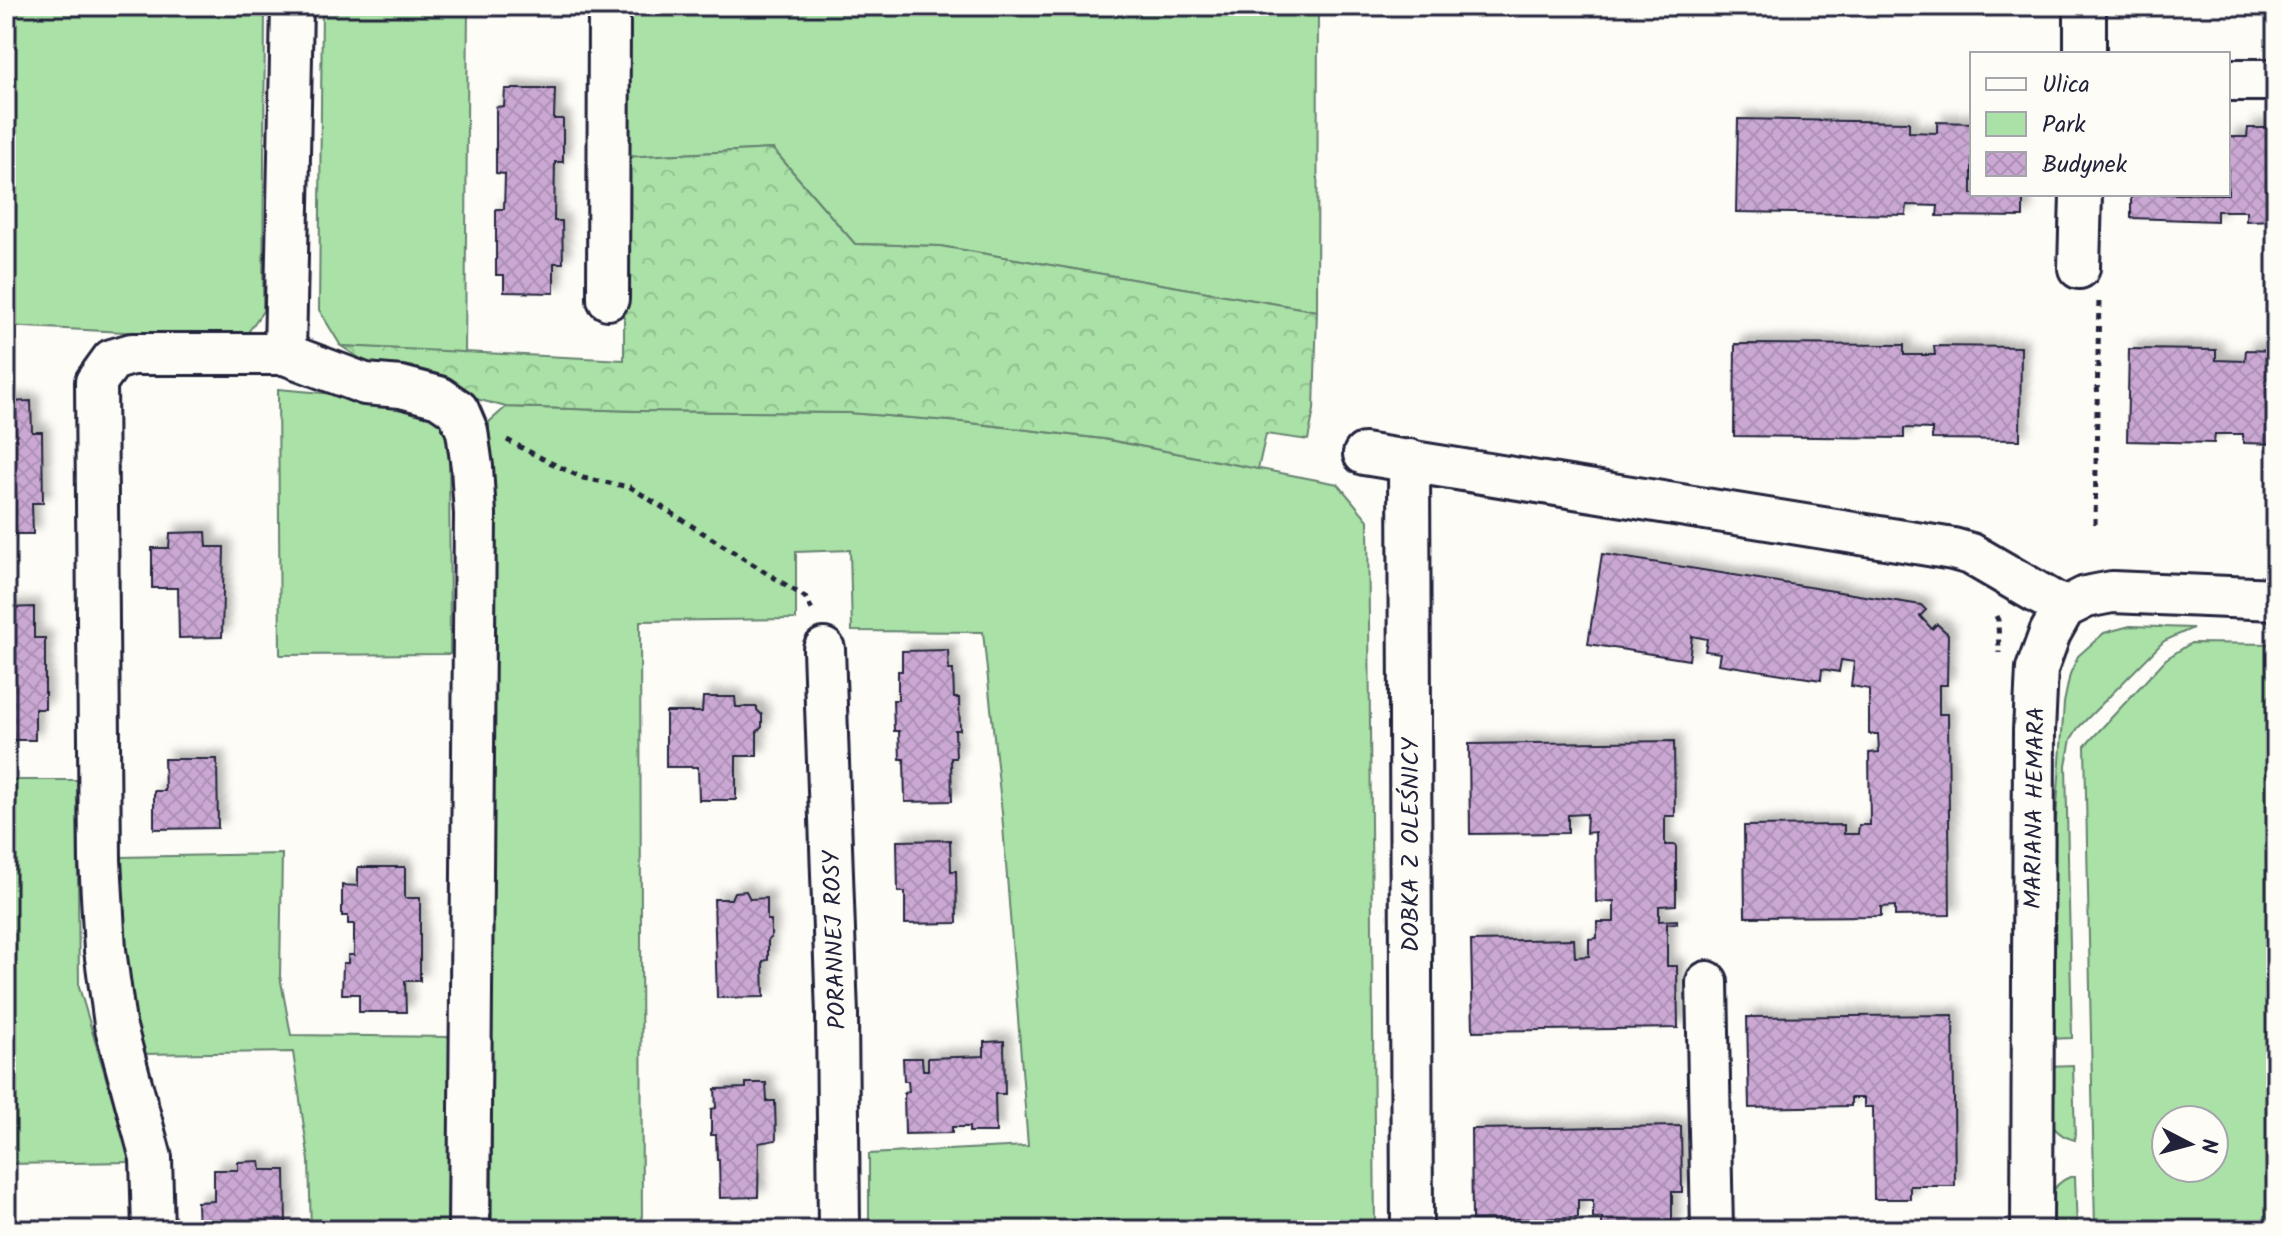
<svg xmlns="http://www.w3.org/2000/svg" width="2282" height="1236" font-family="Kalam,sans-serif">
<style>
.green{fill:#a9e1a6;stroke:#668270;stroke-width:2;fill-rule:evenodd}
.forest{fill:url(#forest-crowns);stroke:#668270;stroke-width:2}
.building{fill:url(#building-cross-hatch);stroke:#22223b;stroke-width:2;filter:url(#shadow)}
.lines{fill:none;stroke-linecap:round;stroke-linejoin:round}
.minor-casing{stroke:#22223b;stroke-width:46}
.path{stroke:#22223b;stroke-width:5;stroke-dasharray:6 6;stroke-linecap:butt}
.minor{stroke:#fdfcf7;stroke-width:40}
.labels{text-anchor:middle;stroke-width:6;stroke-linejoin:round;paint-order:stroke}
.street-label{font-size:24px;fill:#22223b;stroke:#fdfcf7}
</style>
<defs>
<pattern id="forest-crowns" width="20" height="18" patternUnits="userSpaceOnUse" patternTransform="scale(2)"><rect width="20" height="18" fill="#a9e1a6"/><path d="M2 6a3 3 0 1 1 6 0M12 15a3 3 0 1 1 6 0" fill="none" stroke="#91c190"/></pattern>
<pattern id="building-cross-hatch" width="8" height="8" patternUnits="userSpaceOnUse" patternTransform="scale(2)"><rect width="8" height="8" fill="#caa8d3"/><path d="M0 0l8 8M0 8l8-8" fill="none" stroke="#ad90b6"/></pattern>
<filter id="shadow"><feDropShadow dx="7" dy="-7" stdDeviation="4" flood-color="#0004"/></filter>
</defs>
<rect width="100%" height="100%" fill="#fdfcf7"/>
<filter id="ink" filterUnits="userSpaceOnUse"><feTurbulence type="fractalNoise" baseFrequency=".0125" numOctaves="2"/><feDisplacementMap in="SourceGraphic" scale="16" xChannelSelector="R" yChannelSelector="G"/><feConvolveMatrix kernelMatrix="1 2 1 2 8 2 1 2 1" color-interpolation-filters="sRGB"/></filter>
<g filter="url(#ink)">
<g class="green">
<path d="M6 6H265L263 311 244 338 6 326Z"/>
<path d="M322 6H468L465 354 341 346 319 310Z"/>
<path d="M625 6H1318L1317 311 940 246 855 244 773 149 624 157Z"/>
<path d="M278 389 426 402 449 425 450 654 280 655Z"/>
<path d="M506 407 639 411 849 413 962 422 1103 439 1338 484 1368 520 1375 1230H869V1154L1028 1146 1002 813 983 632 852 631 850 550 796 552V619L640 621 642 1230H492L489 422Z"/>
<path d="M2130 626 2193 628 2164 641 2078 728 2071 739 2066 765 2072 1038 2047 1039 2046 969 2064 703 2070 674 2078 656 2104 633Z"/>
<path d="M2191 643 2276 644V1230H2095L2085 746 2166 659ZM2166 1120H2214V1168H2166Z"/>
<path d="M6 780H77L79 987 131 1162 6 1164Z"/>
<path d="M282 854 280 976 291 1035 450 1037V1230H311L309 1161 293 1052 141 1054 121 979 120 857Z"/>
<path d="M2073 1065 2075 1140C2038 1131 2048 1096 2047 1066Z"/>
<path d="M2070 1177H2075L2077 1230H2049C2049 1208 2046 1186 2070 1177Z"/>
</g>
<path class="forest" d="M773 149 855 244 940 246 1317 311 1314 410 1308 440 1266 434 1258 469 1104 439 962 422 849 413 639 411 506 407 384 374 341 346 624 360V157Z"/>
<g class="building">
<path d="M505 89H555L554 119H563V162H555L554 221H562L563 263H554V293L504 292V275H496V209H504L505 174 496 173V107L504 106Z"/>
<path d="M1738 119 1909 122V132L1937 133V122L1972 123V194H2023V217L1937 216 1938 206 1907 205 1906 215 1736 212Z"/>
<path d="M2248 128H2276V220L2246 221V211H2217V221L2131 218V194H2228V137H2247Z"/>
<path d="M1735 344 1904 345V355H1935L1934 346 2021 347 2020 440 1932 439V429L1904 428V438L1734 436Z"/>
<path d="M2129 349 2216 350V360L2245 361 2246 350 2276 351V444L2243 443V434H2215L2214 443 2127 441Z"/>
<path d="M31 401 32 432H42L43 503H32L33 534H6V402Z"/>
<path d="M206 532 207 547H224L222 637 179 638 178 588H152V548H169L170 533Z"/>
<path d="M1602 554 1921 605 1926 610 1920 616 1932 629 1937 624 1948 634 1947 685H1939V714H1948L1950 915 1895 916V906L1881 907V916L1745 917 1744 826 1844 825V834H1858L1859 825H1870L1869 753 1879 752 1878 734H1869V689L1851 686 1854 662 1841 660 1839 672 1822 669 1821 680 1718 664 1720 653 1705 651 1707 639 1692 636 1689 660 1588 644Z"/>
<path d="M34 607V638H45V709H35V740H6V608Z"/>
<path d="M948 650 949 670H953L954 698H959L960 730H955L956 758H951L952 801 905 802 904 759H900L899 731H894L893 700H898V671H902V651Z"/>
<path d="M703 697H735L736 707H757V710L762 715V727L757 732V756H736V800H699L698 767H666V712H702Z"/>
<path d="M1674 741 1675 816H1665V845H1676V905L1659 906V921L1677 920V923L1667 924V966H1677L1678 1028 1473 1031 1471 941 1574 939 1575 957 1589 956V939L1597 938V922H1614V901L1596 902 1595 832 1586 833 1587 814 1568 815V833L1470 834 1469 744Z"/>
<path d="M164 759H217L218 828 154 829V791H165Z"/>
<path d="M950 840 951 871H956L957 923 905 924V892H898L897 841Z"/>
<path d="M358 867H405V898H420V981H405L406 1012H359V994H342L343 963H348V955H354V924H348V916H342V885L358 886Z"/>
<path d="M746 891 750 899 767 898V920H771V938L768 939V960L763 961 764 997 717 998 714 899H731L734 892Z"/>
<path d="M1953 1015 1955 1186H1910V1199H1874L1873 1107H1864V1098H1851V1106L1749 1108 1747 1017Z"/>
<path d="M1004 1041 1005 1094H995L996 1132H969V1127H952V1133L905 1134 904 1093 909 1092 908 1081H904L903 1058H922L923 1070H928V1058L984 1056V1042Z"/>
<path d="M746 1083H766L767 1101H775L776 1140 759 1143 758 1197 720 1198 719 1160H717L716 1135H711V1109L716 1108 715 1089 746 1088Z"/>
<path d="M1681 1126 1682 1192H1672V1230H1602V1218H1593V1200H1578V1218L1472 1220 1471 1129Z"/>
<path d="M260 1161 261 1170H285L286 1224H269V1230H198L197 1202 214 1201V1170H238V1162Z"/>
</g>
<g class="lines">
<g class="minor-casing">
<g id="minor">
<path d="M2085 54V6"/>
<path d="M2228 80H2276"/>
<path d="M2079 268 2081 194"/>
<path d="M608 299 609 6"/>
<path d="M285 354 292 6"/>
<path d="M1364 454 1953 549 1971 554 2064 608"/>
<path d="M1409 460 1412 1230"/>
<path d="M824 649 837 1015 839 1230"/>
<path d="M1707 982 1712 1230"/>
<path d="M153 1230 151 1158 115 1024 105 950 100 860 96 382 112 360 132 354H285L365 384 401 387 439 397 458 410 467 431 472 467 475 514 469 1230"/>
<path d="M2032 1230 2034 731 2037 669 2050 633 2064 608 2086 597 2112 592 2276 599"/>
</g>
</g>
<g class="path">
<path d="M507 440 547 461 583 478 630 487 805 597 814 613"/>
<path d="M2095 524 2099 298"/>
<path d="M1996 616 1998 620 1999 653"/>
</g>
<use href="#minor" class="minor"/>
</g>
</g>
<g class="labels">
<g class="street-label">
<text transform="translate(2034 808) rotate(-89)" y="8">MARIANA HEMARA</text>
<text transform="translate(1410 845) rotate(-90)" y="8">DOBKA Z OLEŚNICY</text>
<text transform="translate(834 940) rotate(-92)" y="8">PORANNEJ ROSY</text>
</g>
</g>
<rect width="2282" height="1236" fill="none" stroke="#fdfcf7" stroke-width="32"/>
<rect x="16" y="16" width="2250" height="1204" fill="none" stroke="#22223b" stroke-width="3" filter="url(#ink)"/>
<rect x="1970" y="52" width="260" height="144" fill="#fdfcf7" stroke="#a5a5ac" stroke-width="2"/>
<rect x="1986" y="78" width="40" height="12" fill="#fdfcf7" stroke="#a5a5ac" stroke-width="2"/>
<text x="2042" y="92" font-size="24" fill="#22223b">Ulica</text>
<rect x="1986" y="112" width="40" height="24" fill="#a9e1a6" stroke="#a5a5ac" stroke-width="2"/>
<text x="2042" y="132" font-size="24" fill="#22223b">Park</text>
<rect x="1986" y="152" width="40" height="24" fill="url(#building-cross-hatch)" stroke="#a5a5ac" stroke-width="2"/>
<text x="2042" y="172" font-size="24" fill="#22223b">Budynek</text>
<g transform="translate(2190 1144) rotate(96)"><circle r="38" fill="#fdfcf7" stroke="#a5a5ac" stroke-width="2"/>
<path d="M0-6L14 30L0 20L-14 30Z" fill="#22223b"/>
<text y="-12" font-size="22" font-weight="bold" text-anchor="middle" fill="#22223b">N</text>
</g>
</svg>
